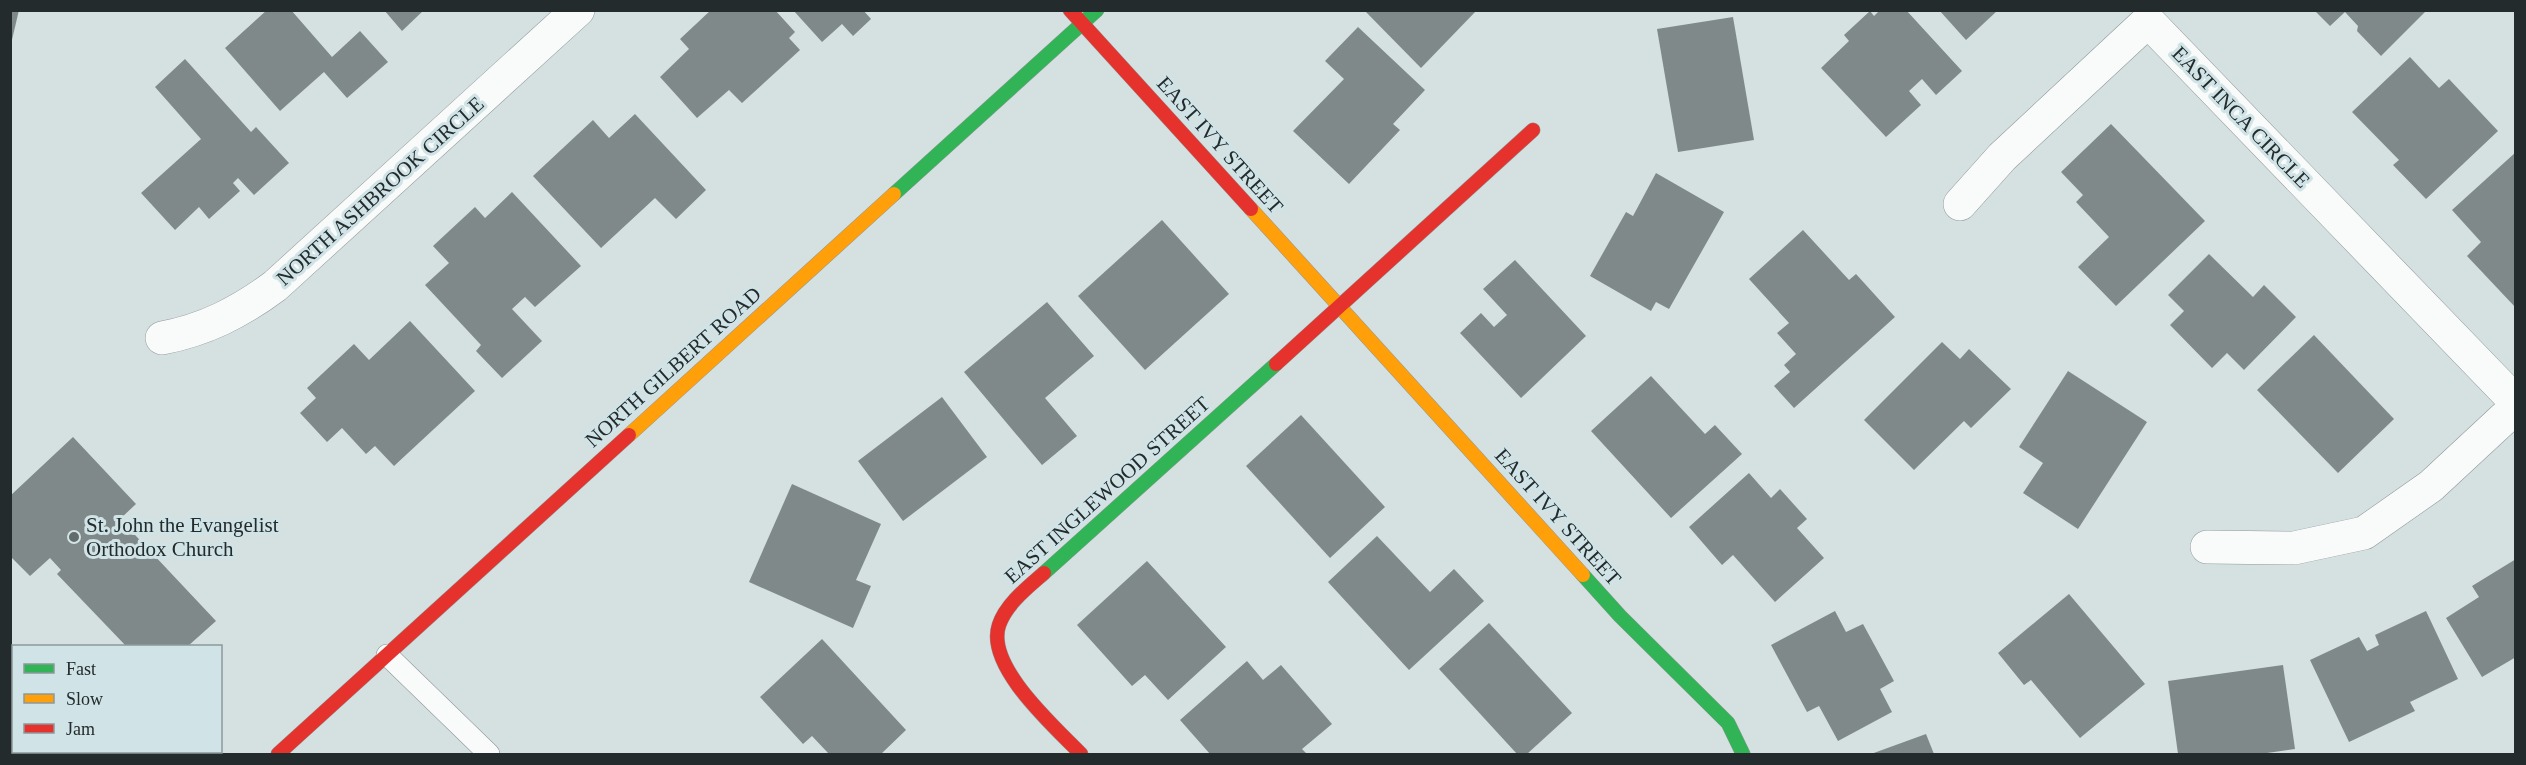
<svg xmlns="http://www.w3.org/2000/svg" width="2526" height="765" font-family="Georgia,serif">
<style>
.building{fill:#80898a}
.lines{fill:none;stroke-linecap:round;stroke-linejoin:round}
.lane-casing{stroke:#909899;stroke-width:22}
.street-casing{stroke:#909899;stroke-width:34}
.fast-casing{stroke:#909899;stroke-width:15}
.slow-casing{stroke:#909899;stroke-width:15}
.jam-casing{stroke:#909899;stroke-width:15}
.lane{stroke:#f9fafa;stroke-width:21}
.street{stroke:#f9fafa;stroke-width:33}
.fast{stroke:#30b455;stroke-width:14}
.slow{stroke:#ff9f0a;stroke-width:14}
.jam{stroke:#e5322d;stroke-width:14}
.poi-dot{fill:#626a6b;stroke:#d0e3e6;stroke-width:2}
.labels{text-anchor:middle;stroke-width:6;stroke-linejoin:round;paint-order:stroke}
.street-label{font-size:21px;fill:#242b2c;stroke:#d0e3e6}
.poi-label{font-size:21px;fill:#242b2c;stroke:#d0e3e6;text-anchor:start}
</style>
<rect width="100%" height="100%" fill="#d5e0e1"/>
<g class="building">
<path d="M10 10H19L11 44H10Z"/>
<path d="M267 10H291L332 57 360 31 388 62 347 98 324 72 280 111 225 48Z"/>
<path d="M384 10H424L402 31Z"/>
<path d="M711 10H775L795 32 789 38 800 50 742 103 729 90 697 118 660 77 689 49 680 39Z"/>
<path d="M793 10H863L871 19 853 36 842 24 822 42Z"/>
<path d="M1364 10H1477L1421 68Z"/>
<path d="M1880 10H1906L1962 71 1936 95 1922 79 1909 91 1921 105 1886 137 1821 68 1849 41 1844 35 1870 11 1874 16Z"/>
<path d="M1939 10H1998L1966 40Z"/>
<path d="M2314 10H2427L2381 56 2357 31 2358 26 2345 12 2330 26Z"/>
<path d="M1733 17 1754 140 1678 152 1657 29Z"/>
<path d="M1358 27 1425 90 1393 124 1400 130 1349 184 1293 131 1344 79 1325 61Z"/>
<path d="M2410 57 2439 88 2449 79 2498 131 2426 199 2393 165 2399 160 2352 112Z"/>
<path d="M185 59 251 132 256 127 289 163 254 195 238 178 233 183 240 191 209 219 199 207 175 230 141 193 201 139 155 87Z"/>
<path d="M635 114 706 190 676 219 655 198 601 248 533 176 593 120 609 138Z"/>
<path d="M2111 124 2205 221 2116 306 2078 267 2109 237 2076 202 2083 195 2061 172Z"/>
<path d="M2516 152V308L2467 256 2481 242 2452 210Z"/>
<path d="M1656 173 1724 212 1669 309 1656 302 1651 311 1590 276 1626 212 1633 216Z"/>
<path d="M512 192 581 266 535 307 525 297 512 309 542 341 502 378 476 351 481 345 425 285 449 263 433 246 475 207 485 218Z"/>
<path d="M1162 220 1229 294 1145 370 1078 296Z"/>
<path d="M1803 230 1849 280 1856 274 1895 317 1794 408 1774 386 1790 372 1784 365 1796 354 1777 333 1789 323 1749 279Z"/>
<path d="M2209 254 2253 297 2264 285 2296 317 2244 370 2227 353 2212 368 2170 325 2184 311 2168 295Z"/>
<path d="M1515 260 1586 336 1521 398 1460 333 1481 313 1494 327 1507 315 1483 289Z"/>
<path d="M1047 302 1094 356 1045 398 1077 436 1042 465 964 372Z"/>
<path d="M410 321 475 391 394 466 375 446 366 454 342 428 327 442 300 413 316 398 307 388 354 344 369 360Z"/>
<path d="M2314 335 2394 419 2338 473 2257 390Z"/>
<path d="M1942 342 1960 359 1969 349 2011 389 1971 428 1964 421 1914 470 1864 420Z"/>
<path d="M2068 371 2147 422 2078 529 2023 493 2043 463 2019 447Z"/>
<path d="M1651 376 1705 434 1715 425 1742 454 1671 518 1591 431Z"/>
<path d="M942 397 987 457 903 521 858 461Z"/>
<path d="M1301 415 1385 507 1330 558 1246 466Z"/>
<path d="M73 437 136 504 120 519 216 621 188 646H126L57 574 61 570 50 558 30 576 10 556V496Z"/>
<path d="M1749 473 1771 498 1780 489 1807 519 1797 528 1824 558 1775 602 1733 555 1722 565 1689 527Z"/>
<path d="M792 484 881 524 856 580 871 586 853 628 749 582Z"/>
<path d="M1377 536 1430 592 1454 569 1484 601 1409 670 1328 582Z"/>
<path d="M2516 559V657L2482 677 2446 618 2479 597 2472 586Z"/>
<path d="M1147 561 1226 647 1168 700 1145 675 1132 686 1077 625Z"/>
<path d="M2069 594 2145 684 2080 738 2031 680 2024 685 1998 653Z"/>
<path d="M1835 611 1846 632 1863 624 1894 681 1880 689 1892 712 1838 741 1819 706 1807 712 1771 645Z"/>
<path d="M2426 611 2458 679 2410 702 2415 711 2349 742 2310 660 2359 637 2367 651 2379 645 2375 635Z"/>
<path d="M1489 623 1572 713 1527 754H1517L1439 669Z"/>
<path d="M822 639 906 730 881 754H829L812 736 803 744 760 697Z"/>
<path d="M1247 661 1263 680 1281 665 1332 724 1302 749 1307 754H1210L1180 720Z"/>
<path d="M2283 665 2295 749 2260 754H2178L2168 681Z"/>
<path d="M1926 734 1934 754H1871Z"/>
</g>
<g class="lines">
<g class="lane-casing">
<path id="lane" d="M387 655 489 754"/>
</g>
<g class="street-casing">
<g id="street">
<path d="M1960 204 2002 157 2148 21 2516 402"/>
<path d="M162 338C205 330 240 312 275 286L578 10"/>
<path d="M2207 547 2294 548 2364 533 2431 486 2516 407"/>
<path d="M10 662 14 665"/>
<path d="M95 752 98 754"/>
</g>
</g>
<g class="fast-casing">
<g id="fast">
<path d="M894 194 1097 10"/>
<path d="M1044 573 1276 364"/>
<path d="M1583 575 1620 616 1728 723 1743 754"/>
</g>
</g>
<g class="slow-casing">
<g id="slow">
<path d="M1251 209 1583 575"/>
<path d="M629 435 894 194"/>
</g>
</g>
<g class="jam-casing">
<g id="jam">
<path d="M1070 10 1251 209"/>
<path d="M1276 364 1533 130"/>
<path d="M1044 573C1028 587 1006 604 999 625 985 666 1055 727 1081 754"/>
<path d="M278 754 629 435"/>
</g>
</g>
<use href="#lane" class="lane"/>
<use href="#street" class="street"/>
<use href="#fast" class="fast"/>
<use href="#slow" class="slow"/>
<use href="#jam" class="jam"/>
</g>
<circle class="poi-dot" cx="74" cy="537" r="6"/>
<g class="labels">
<g class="street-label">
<text transform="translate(2241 117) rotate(46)" y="7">EAST INCA CIRCLE</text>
<text transform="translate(1220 145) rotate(48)" y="7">EAST IVY STREET</text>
<text transform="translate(380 191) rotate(-42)" y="7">NORTH ASHBROOK CIRCLE</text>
<text transform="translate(673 367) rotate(-42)" y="7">NORTH GILBERT ROAD</text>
<text transform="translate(1107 490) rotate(-42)" y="7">EAST INGLEWOOD STREET</text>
<text transform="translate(1558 517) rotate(48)" y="7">EAST IVY STREET</text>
</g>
<g class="poi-label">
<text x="86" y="532">St. John the Evangelist<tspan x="86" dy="24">Orthodox Church</tspan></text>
</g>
</g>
<rect width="2526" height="765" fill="none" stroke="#242b2c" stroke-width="24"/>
<rect x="12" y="645" width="210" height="108" fill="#d0e3e6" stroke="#8b999c" stroke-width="1.5"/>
<rect x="24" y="664" width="30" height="9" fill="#30b455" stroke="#8b999c" stroke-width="1.5"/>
<text x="66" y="675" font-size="18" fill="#242b2c">Fast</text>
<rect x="24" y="694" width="30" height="9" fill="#ff9f0a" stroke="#8b999c" stroke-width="1.5"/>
<text x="66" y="705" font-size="18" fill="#242b2c">Slow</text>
<rect x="24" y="724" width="30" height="9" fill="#e5322d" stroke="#8b999c" stroke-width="1.5"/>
<text x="66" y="735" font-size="18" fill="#242b2c">Jam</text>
</svg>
